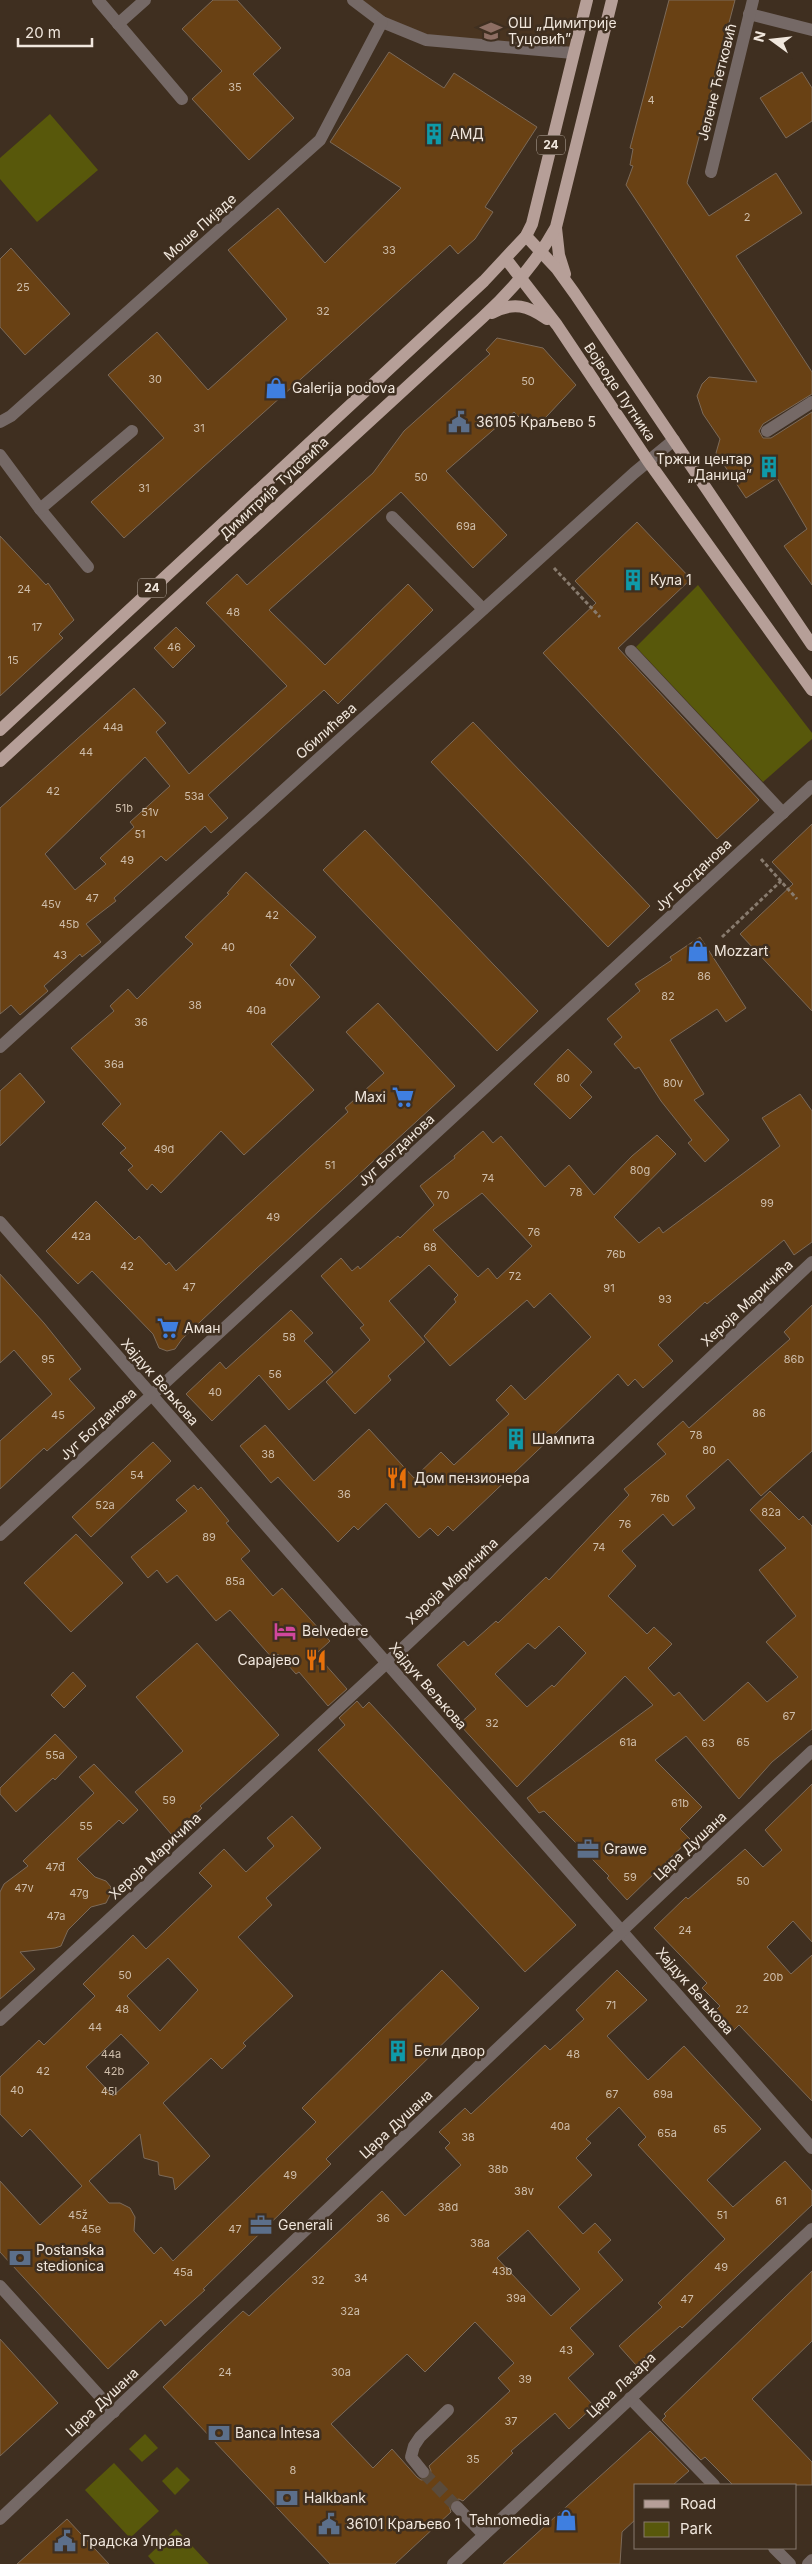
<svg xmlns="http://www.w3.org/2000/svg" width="812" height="2564" font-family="Inter,sans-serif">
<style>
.built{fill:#493420}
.green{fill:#58580b}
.building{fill:#694114;stroke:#7c6a59;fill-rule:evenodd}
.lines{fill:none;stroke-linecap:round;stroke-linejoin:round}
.minor-tunnel{stroke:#5a4b3c;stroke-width:12;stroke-dasharray:12 6;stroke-linecap:butt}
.path{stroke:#887b6e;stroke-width:3;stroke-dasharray:4 2.5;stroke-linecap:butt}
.minor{stroke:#756966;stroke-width:12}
.major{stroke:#b69f98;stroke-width:12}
.labels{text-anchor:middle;stroke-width:5;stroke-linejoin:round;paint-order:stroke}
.number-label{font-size:11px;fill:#cfbeab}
.shield{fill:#3f2f20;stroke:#bcb0a4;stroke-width:1}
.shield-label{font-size:12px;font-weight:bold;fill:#f1e7dd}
.poi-label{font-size:14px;fill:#f1e7dd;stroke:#3f2f20;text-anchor:start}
.street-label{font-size:14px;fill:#f1e7dd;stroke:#3f2f20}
</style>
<rect width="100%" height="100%" fill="#3f2f20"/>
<path class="built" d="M353 0H586L573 53 426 40Z"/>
<g class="green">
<path d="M50 114 98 170 37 222 0 179V158Z"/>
<path d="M698 585 812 733V739L763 782 636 647Z"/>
<path d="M145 2434 158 2448 142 2462 129 2449Z"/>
<path d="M114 2463 159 2511 130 2538 85 2490Z"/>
<path d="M177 2467 190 2480 175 2495 162 2481Z"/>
<path d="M176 2529 209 2564H155L148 2556Z"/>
</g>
<g class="building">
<path d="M213 0H237L281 48 253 74 294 118 249 160 192 99 222 71 182 29Z"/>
<path d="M669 0H735L687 183 709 216 776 173 802 213 736 256 812 372V394L763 424 759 431 763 438H771L812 412V585L784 546 807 529 777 478 746 498 716 453 720 439 703 414 697 396 702 384 709 377 757 382 626 185 633 166 630 165 633 149 630 148Z"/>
<path d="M389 52 444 88 454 73 537 127 485 207 493 212 475 239 458 254 450 245 124 538 91 502 164 438 108 375 157 332 208 390 287 319 228 250 278 208 325 263 401 188 330 142Z"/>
<path d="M802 72 812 88V121L786 138 760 98Z"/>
<path d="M11 248 70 314 25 355 0 327V259Z"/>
<path d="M497 338 543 348 576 385 533 431 514 412 446 471 507 535 473 568 401 492 269 610 325 665 408 584 433 610 338 704 324 690 208 795 228 818 211 833 205 826 166 861 161 856 114 898 116 901 86 924 101 942 82 957 80 954 44 986 48 991 20 1015 11 1005 0 1014V808L134 688 166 723 156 732 189 774 287 686 206 603 237 574 247 585 373 473 404 431 490 354 486 350ZM145 757 170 786 130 822 134 827 100 858 106 864 75 890 45 854Z"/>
<path d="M637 522 691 579 618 648 759 800 717 839 543 653 596 603 575 581Z"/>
<path d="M0 536 46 585 48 583 74 620 59 634 63 638 0 696Z"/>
<path d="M176 627 195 646 173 668 154 648Z"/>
<path d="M473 722 650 906 608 947 431 762Z"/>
<path d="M812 824V1011L740 934 793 884 772 862Z"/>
<path d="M365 830 538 1011 497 1051 323 870Z"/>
<path d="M246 872 316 937 290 965 320 997 271 1044 314 1090 244 1155 221 1131 161 1193 152 1184 147 1190 128 1170 133 1166 120 1153 126 1148 102 1124 121 1104 71 1048 114 1011 110 1006 128 989 137 999 193 944 185 937 229 894 227 893Z"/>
<path d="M700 937 746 1008 726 1022 717 1009 670 1040 704 1094 694 1100 729 1140 705 1162 688 1143 692 1140 661 1101 639 1067 635 1069 614 1044 622 1037 607 1019 640 991 635 984 672 960 670 957Z"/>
<path d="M378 1003 455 1086 256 1269 182 1339 175 1349 167 1351 159 1348 153 1334 92 1271 78 1284 46 1251 96 1201 135 1240 139 1236 166 1265 169 1262 176 1271 348 1112 345 1108 384 1073 346 1032Z"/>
<path d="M568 1049 592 1072 580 1085 592 1097 570 1119 534 1084Z"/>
<path d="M20 1073 45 1102 0 1146V1091Z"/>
<path d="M800 1094 812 1111V1242L794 1255 784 1240 707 1304 705 1302 658 1345 673 1361 643 1388 635 1379 628 1386 618 1374 453 1531 448 1526 438 1536 430 1528 419 1538 386 1503 358 1530 354 1526 338 1542 278 1477 271 1483 240 1446 265 1425 314 1481 369 1429 414 1478 441 1452 454 1465 509 1414 496 1400 511 1385 525 1400 591 1337 550 1293 534 1308 527 1300 450 1366 424 1336 456 1302 454 1299 458 1295 429 1265 389 1301 425 1342 388 1376 391 1380 355 1414 326 1382 370 1340 360 1328 364 1325 321 1276 341 1258 352 1271 358 1266 360 1269 398 1236 400 1238 434 1205 420 1186 455 1158 454 1156 483 1131 493 1143 501 1136 545 1187 569 1165 594 1195 632 1156 657 1135 676 1154 614 1217 639 1243 659 1227 663 1233 780 1146 762 1118ZM482 1193 532 1246 497 1279 488 1268 478 1277 433 1230Z"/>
<path d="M0 1274 44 1323 81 1369 69 1379 95 1408 47 1451 44 1448 0 1489V1441L52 1394 14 1350 0 1363Z"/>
<path d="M812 1305V1451L761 1496 728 1459 686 1496 695 1508 673 1526 663 1514 622 1551 636 1566 608 1596 647 1634 654 1627 672 1644 648 1668 674 1696 679 1692 704 1721 748 1682 767 1702 798 1677 766 1642 796 1616 759 1570 786 1548 750 1510 770 1491 799 1520 803 1516 812 1526V1729L772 1762 739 1799 686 1736 655 1760 702 1807 680 1829 690 1839 627 1900 607 1878 609 1876 544 1811 539 1813 527 1798 653 1705 625 1676 517 1787 459 1724 476 1709 437 1665 464 1641 468 1646 496 1621 498 1623 546 1577 549 1580 629 1495 624 1489 666 1454 657 1444 683 1421 689 1428 790 1339 784 1332ZM559 1626 586 1653 554 1687 552 1685 527 1707 495 1674 528 1643 535 1649Z"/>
<path d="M291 1310 313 1333 304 1341 333 1372 289 1410 259 1375 212 1421 186 1394 220 1362 226 1369Z"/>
<path d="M153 1442 171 1461 91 1537 72 1517Z"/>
<path d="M194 1485 198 1490 201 1487 229 1521 226 1523 250 1551 241 1559 273 1596 282 1588 330 1641 316 1654 347 1689 328 1706 299 1672 296 1674 278 1654 273 1659 230 1610 216 1621 177 1575 167 1583 157 1570 148 1578 131 1557 187 1511 176 1500Z"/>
<path d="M76 1534 123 1583 71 1632 24 1583Z"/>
<path d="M197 1643 279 1735 200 1806 202 1808 172 1835 135 1792 183 1751 136 1697Z"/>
<path d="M73 1672 86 1686 64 1708 51 1695Z"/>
<path d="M357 1701 363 1708 369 1702 576 1925 525 1972 318 1750 345 1725 339 1718Z"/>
<path d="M55 1734 77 1757 55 1780 53 1778 16 1812 0 1794V1788Z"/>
<path d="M94 1764 138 1810 123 1824 119 1820 77 1859 95 1877 106 1881 111 1887 110 1895 106 1903 91 1907 68 1930 61 1946 55 1948 20 1952 35 1969 0 1999V1892L4 1884 28 1866 23 1861 94 1793 79 1777Z"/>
<path d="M812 1784V1942L793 1921 767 1947 791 1974 812 1955V2101L739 2025 730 2034 711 2015 720 2006 702 1988 707 1983 654 1928 686 1897 688 1899 745 1849 763 1867 782 1850 765 1830Z"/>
<path d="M292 1816 321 1848 266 1898 272 1905 238 1937 293 1996 243 2043 246 2046 222 2069 211 2058 163 2103 210 2156 175 2190 173 2178 159 2175 158 2162 144 2158 140 2134 89 2181 109 2203H120L130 2208 135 2217 134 2231 154 2254 161 2247 173 2261 316 2122 302 2108 442 1970 479 2008 326 2159 331 2164 203 2289 205 2290 165 2326 161 2320 108 2369 0 2252V2181L40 2225 82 2186 30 2129 22 2137 0 2114V2077L39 2040 44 2045 95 1996 83 1984 133 1935 146 1949 212 1886 199 1873 224 1849 246 1872 274 1846 267 1838ZM168 1958 198 1990 160 2031 127 1996ZM121 2034 149 2063 113 2096 86 2067Z"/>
<path d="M617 1970 647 2000 607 2036 648 2080 684 2046 761 2129 707 2180 733 2207 785 2161 812 2191V2205L682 2328 680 2326 636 2365 619 2346 662 2307 658 2303 725 2239 638 2145 646 2137 619 2107 586 2139 591 2143 576 2158 592 2175 558 2207 583 2234 595 2223 611 2240 598 2252 623 2280 570 2328 594 2354 568 2378 594 2406 569 2429 555 2413 511 2451 513 2453 463 2501 459 2499 452 2501 449 2505 451 2512 395 2564H330L163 2387 243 2311 249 2316 382 2191 405 2216 461 2165 445 2148 450 2143 439 2132 465 2108 471 2114 545 2045 550 2050 584 2019 576 2010ZM528 2230 580 2289 551 2316 497 2258ZM475 2322 514 2363 498 2378 510 2391 429 2466 431 2471 428 2479 421 2480 417 2477 392 2449 373 2468 331 2424 407 2354 425 2372Z"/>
<path d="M812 2271V2341L752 2399 812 2462V2485H733L705 2457 701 2460 662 2420 666 2416 664 2414Z"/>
<path d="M0 2339 58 2403 0 2456Z"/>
<path d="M650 2431 689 2471 673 2485H636V2519L622 2532 620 2564H503Z"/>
<path d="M67 2519 109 2564H17Z"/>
</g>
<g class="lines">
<path class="minor-tunnel" d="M423 2472 457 2507"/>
<g class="path">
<path d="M554 568 600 617"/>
<path d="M761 859 797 899"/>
<path d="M722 937 781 881"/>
</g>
<g class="minor">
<path d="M98 0 182 99"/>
<path d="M353 0 382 22 426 40 573 53"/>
<path d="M749 14 812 30"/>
<path d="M118 24 145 0"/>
<path d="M711 172 753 0"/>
<path d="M0 422 11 416 320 140 382 22"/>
<path d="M767 431 812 402"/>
<path d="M0 455 40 509 88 567"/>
<path d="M40 509 132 431"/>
<path d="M392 517 483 609"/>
<path d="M631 651 783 813"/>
<path d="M0 1047 634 473 674 440"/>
<path d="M0 1222 812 2148"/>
<path d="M0 1535 812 786"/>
<path d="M0 2020 404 1647 812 1262"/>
<path d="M0 2286 114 2412"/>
<path d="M630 2398 714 2485"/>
<path d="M423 2472 411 2457 414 2446 420 2437 448 2410"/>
<path d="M457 2507 484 2535"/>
<path d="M0 2519 812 1751"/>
<path d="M774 2548 790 2564"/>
<path d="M453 2564 812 2229"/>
<path d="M808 2564 812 2560"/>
</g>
<g class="major">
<path d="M556 228 559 255 565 274"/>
<path d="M526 236 557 269 575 294 812 645"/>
<path d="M506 259 557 325 648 461 812 690"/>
<path d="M492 313C514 301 528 306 547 319"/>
<path d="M0 730 484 281 526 236 532 224 587 0"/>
<path d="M0 761 483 317C512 290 537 262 556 227L612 0"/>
</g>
</g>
<defs>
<g id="school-bare" transform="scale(1.725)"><path d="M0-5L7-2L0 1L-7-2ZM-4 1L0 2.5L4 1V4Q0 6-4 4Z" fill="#8d6e63" stroke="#3f2f20" stroke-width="2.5" paint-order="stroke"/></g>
<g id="building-bare" transform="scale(1.725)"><path d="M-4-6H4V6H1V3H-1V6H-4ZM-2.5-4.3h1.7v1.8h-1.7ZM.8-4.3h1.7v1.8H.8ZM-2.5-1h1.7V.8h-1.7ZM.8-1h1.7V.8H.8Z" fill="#0f9aa8" stroke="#3f2f20" stroke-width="2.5" paint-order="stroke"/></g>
<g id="shop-bare" transform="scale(1.725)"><path d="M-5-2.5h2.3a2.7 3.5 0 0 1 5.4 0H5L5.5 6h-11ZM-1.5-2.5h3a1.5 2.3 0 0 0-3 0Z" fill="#3f7fe0" stroke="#3f2f20" stroke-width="2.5" paint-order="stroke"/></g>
<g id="civic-bare" transform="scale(1.725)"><path d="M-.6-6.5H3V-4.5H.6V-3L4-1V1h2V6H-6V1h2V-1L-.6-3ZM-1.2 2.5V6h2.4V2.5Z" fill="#5c6f8a" stroke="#3f2f20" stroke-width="2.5" paint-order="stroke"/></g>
<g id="supermarket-bare" transform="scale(1.725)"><path d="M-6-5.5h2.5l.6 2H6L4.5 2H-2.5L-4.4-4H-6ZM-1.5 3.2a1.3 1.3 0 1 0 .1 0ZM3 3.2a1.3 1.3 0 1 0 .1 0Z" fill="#3f7fe0" stroke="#3f2f20" stroke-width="2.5" paint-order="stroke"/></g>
<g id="restaurant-bare" transform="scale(1.725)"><path d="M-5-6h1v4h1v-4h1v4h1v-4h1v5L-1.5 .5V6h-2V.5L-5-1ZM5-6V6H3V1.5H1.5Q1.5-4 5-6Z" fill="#e8710a" stroke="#3f2f20" stroke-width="2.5" paint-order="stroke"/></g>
<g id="hotel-bare" transform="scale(1.725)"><path d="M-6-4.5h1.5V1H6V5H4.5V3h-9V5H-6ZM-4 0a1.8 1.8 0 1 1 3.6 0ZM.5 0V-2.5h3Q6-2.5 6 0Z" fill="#d1479c" stroke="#3f2f20" stroke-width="2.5" paint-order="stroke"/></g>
<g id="office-bare" transform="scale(1.725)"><path d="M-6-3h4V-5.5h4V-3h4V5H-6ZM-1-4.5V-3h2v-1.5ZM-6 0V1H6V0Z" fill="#5c6f8a" stroke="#3f2f20" stroke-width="2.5" paint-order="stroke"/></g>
<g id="bank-bare" transform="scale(1.725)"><path d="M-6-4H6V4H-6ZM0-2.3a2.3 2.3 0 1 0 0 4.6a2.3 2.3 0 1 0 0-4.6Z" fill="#5c6f8a" stroke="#3f2f20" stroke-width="2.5" paint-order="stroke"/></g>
</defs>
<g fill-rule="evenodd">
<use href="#school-bare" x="491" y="31"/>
<use href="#building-bare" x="434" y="134"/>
<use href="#shop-bare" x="276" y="388"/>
<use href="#civic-bare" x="459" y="422"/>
<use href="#building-bare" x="769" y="467"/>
<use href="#building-bare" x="633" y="580"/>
<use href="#shop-bare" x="698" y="951"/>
<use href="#supermarket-bare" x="403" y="1097"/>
<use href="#supermarket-bare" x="168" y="1328"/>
<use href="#building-bare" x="516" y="1439"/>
<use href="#restaurant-bare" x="397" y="1478"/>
<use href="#hotel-bare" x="285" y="1631"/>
<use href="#restaurant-bare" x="316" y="1660"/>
<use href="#office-bare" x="588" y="1849"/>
<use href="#building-bare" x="398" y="2051"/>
<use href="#office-bare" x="261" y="2225"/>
<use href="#bank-bare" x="20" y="2258"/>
<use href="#bank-bare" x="219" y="2433"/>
<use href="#bank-bare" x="287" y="2498"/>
<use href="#shop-bare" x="566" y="2520"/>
<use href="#civic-bare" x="329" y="2524"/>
<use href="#civic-bare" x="65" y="2541"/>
</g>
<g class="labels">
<g class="number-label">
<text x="235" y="91">35</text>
<text x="651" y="104">4</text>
<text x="747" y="221">2</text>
<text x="389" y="254">33</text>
<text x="23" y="291">25</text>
<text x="323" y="315">32</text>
<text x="155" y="383">30</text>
<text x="528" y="385">50</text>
<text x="199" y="432">31</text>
<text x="421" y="481">50</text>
<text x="144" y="492">31</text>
<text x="466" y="530">69a</text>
<text x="24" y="593">24</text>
<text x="233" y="616">48</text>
<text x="37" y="631">17</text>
<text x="174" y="651">46</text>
<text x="13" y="664">15</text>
<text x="113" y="731">44a</text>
<text x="86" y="756">44</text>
<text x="53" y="795">42</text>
<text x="194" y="800">53a</text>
<text x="124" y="812">51b</text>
<text x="150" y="816">51v</text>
<text x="140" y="838">51</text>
<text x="127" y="864">49</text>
<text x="92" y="902">47</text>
<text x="51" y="908">45v</text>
<text x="272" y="919">42</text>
<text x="69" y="928">45b</text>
<text x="228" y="951">40</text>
<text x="60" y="959">43</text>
<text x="704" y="980">86</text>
<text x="285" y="986">40v</text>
<text x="668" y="1000">82</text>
<text x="195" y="1009">38</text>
<text x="256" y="1014">40a</text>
<text x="141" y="1026">36</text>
<text x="114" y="1068">36a</text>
<text x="563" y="1082">80</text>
<text x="673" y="1087">80v</text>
<text x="164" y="1153">49d</text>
<text x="330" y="1169">51</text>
<text x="640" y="1174">80g</text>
<text x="488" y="1182">74</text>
<text x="576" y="1196">78</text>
<text x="443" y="1199">70</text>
<text x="767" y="1207">99</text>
<text x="273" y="1221">49</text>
<text x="534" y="1236">76</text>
<text x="81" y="1240">42a</text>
<text x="430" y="1251">68</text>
<text x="616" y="1258">76b</text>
<text x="127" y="1270">42</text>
<text x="515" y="1280">72</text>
<text x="189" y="1291">47</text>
<text x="609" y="1292">91</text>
<text x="665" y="1303">93</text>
<text x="289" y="1341">58</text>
<text x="48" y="1363">95</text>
<text x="794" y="1363">86b</text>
<text x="275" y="1378">56</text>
<text x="215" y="1396">40</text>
<text x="759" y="1417">86</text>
<text x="58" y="1419">45</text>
<text x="696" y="1439">78</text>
<text x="709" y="1454">80</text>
<text x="268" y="1458">38</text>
<text x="137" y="1479">54</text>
<text x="344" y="1498">36</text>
<text x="660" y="1502">76b</text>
<text x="105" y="1509">52a</text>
<text x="771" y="1516">82a</text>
<text x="625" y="1528">76</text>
<text x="209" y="1541">89</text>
<text x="599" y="1551">74</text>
<text x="235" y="1585">85a</text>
<text x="789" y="1720">67</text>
<text x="492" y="1727">32</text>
<text x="628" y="1746">61a</text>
<text x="743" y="1746">65</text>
<text x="708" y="1747">63</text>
<text x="55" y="1759">55a</text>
<text x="169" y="1804">59</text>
<text x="680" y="1807">61b</text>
<text x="86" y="1830">55</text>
<text x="55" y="1871">47đ</text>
<text x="630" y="1881">59</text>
<text x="743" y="1885">50</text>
<text x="24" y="1892">47v</text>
<text x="79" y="1897">47g</text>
<text x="56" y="1920">47a</text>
<text x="685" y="1934">24</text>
<text x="125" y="1979">50</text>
<text x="773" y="1981">20b</text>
<text x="611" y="2009">71</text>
<text x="122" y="2013">48</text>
<text x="742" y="2013">22</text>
<text x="95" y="2031">44</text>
<text x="111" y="2058">44a</text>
<text x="573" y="2058">48</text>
<text x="43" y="2075">42</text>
<text x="114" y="2075">42b</text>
<text x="17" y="2094">40</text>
<text x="109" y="2095">45l</text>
<text x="612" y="2098">67</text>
<text x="663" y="2098">69a</text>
<text x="560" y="2130">40a</text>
<text x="720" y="2133">65</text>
<text x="667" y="2137">65a</text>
<text x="468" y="2141">38</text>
<text x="498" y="2173">38b</text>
<text x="290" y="2179">49</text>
<text x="524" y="2195">38v</text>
<text x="781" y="2205">61</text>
<text x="448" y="2211">38d</text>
<text x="78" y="2219">45ž</text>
<text x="722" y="2219">51</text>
<text x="383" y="2222">36</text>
<text x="91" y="2233">45e</text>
<text x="235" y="2233">47</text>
<text x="480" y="2247">38a</text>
<text x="721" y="2271">49</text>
<text x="502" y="2275">43b</text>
<text x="183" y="2276">45a</text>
<text x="361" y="2282">34</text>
<text x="318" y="2284">32</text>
<text x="516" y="2302">39a</text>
<text x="687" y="2303">47</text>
<text x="350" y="2315">32a</text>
<text x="566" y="2354">43</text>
<text x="225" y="2376">24</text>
<text x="341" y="2376">30a</text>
<text x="525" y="2383">39</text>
<text x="511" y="2425">37</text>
<text x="473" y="2463">35</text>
<text x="293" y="2474">8</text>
</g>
<g class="shield">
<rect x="537" y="135.5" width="28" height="19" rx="4"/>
<rect x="138" y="578.5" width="28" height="19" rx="4"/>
</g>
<g class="shield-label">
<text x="551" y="149">24</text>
<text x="152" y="592">24</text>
</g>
<g class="poi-label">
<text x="508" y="28">ОШ „Димитрије<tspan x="508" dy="16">Туцовић”</tspan></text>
<text x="450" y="139">АМД</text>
<text x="292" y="393">Galerija podova</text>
<text x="476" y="427">36105 Краљево 5</text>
<text x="752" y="464" text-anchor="end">Тржни центар<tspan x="752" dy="16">„Даница”</tspan></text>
<text x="650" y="585">Кула 1</text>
<text x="714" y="956">Mozzart</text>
<text x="386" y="1102" text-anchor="end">Maxi</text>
<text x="184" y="1333">Аман</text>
<text x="532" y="1444">Шампита</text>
<text x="414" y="1483">Дом пензионера</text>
<text x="302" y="1636">Belvedere</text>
<text x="300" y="1665" text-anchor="end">Сарајево</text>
<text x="604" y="1854">Grawe</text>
<text x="414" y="2056">Бели двор</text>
<text x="278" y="2230">Generali</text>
<text x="36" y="2255">Postanska<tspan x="36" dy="16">stedionica</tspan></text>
<text x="235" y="2438">Banca Intesa</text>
<text x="304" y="2503">Halkbank</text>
<text x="550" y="2525" text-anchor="end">Tehnomedia</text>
<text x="346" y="2529">36101 Краљево 1</text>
<text x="82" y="2546">Градска Управа</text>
</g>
<g class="street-label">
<text transform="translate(717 82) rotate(-76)" y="5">Јелене Ћетковић</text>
<text transform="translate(200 227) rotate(-42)" y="5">Моше Пијаде</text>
<text transform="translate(620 392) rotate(56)" y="5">Војводе Путника</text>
<text transform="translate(274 488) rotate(-43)" y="5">Димитрија Туцовића</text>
<text transform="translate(326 731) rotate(-42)" y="5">Обилићева</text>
<text transform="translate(693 875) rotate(-43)" y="5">Југ Богданова</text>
<text transform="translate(396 1150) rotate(-43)" y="5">Југ Богданова</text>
<text transform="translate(747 1303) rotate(-43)" y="5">Хероја Маричића</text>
<text transform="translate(160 1382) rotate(49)" y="5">Хајдук Вељкова</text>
<text transform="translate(98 1424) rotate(-43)" y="5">Југ Богданова</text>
<text transform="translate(452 1581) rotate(-43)" y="5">Хероја Маричића</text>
<text transform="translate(428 1686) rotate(49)" y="5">Хајдук Вељкова</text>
<text transform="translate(690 1846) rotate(-43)" y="5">Цара Душана</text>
<text transform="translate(155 1856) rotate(-43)" y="5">Хероја Маричића</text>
<text transform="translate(695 1991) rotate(49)" y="5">Хајдук Вељкова</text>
<text transform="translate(396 2124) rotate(-43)" y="5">Цара Душана</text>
<text transform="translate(621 2385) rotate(-43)" y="5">Цара Лазара</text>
<text transform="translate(102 2402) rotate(-43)" y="5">Цара Душана</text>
</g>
</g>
<rect x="634" y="2484" width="162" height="65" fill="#3f2f20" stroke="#86796c"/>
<rect x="644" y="2500" width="25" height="8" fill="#b69f98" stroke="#86796c"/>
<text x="680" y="2509" font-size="15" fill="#f1e7dd">Road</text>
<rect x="644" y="2522" width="25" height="15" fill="#58580b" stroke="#86796c"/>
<text x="680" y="2534" font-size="15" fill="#f1e7dd">Park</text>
<g transform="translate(772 40) rotate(285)" stroke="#3f2f20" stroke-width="4" paint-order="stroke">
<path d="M0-4L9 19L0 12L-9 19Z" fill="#f1e7dd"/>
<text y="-8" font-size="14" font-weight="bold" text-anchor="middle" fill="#f1e7dd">N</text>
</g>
<path d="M18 38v8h74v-8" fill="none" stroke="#f1e7dd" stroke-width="2.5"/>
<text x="25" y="38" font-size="15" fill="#f1e7dd" stroke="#3f2f20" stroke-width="4" paint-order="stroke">20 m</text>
</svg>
